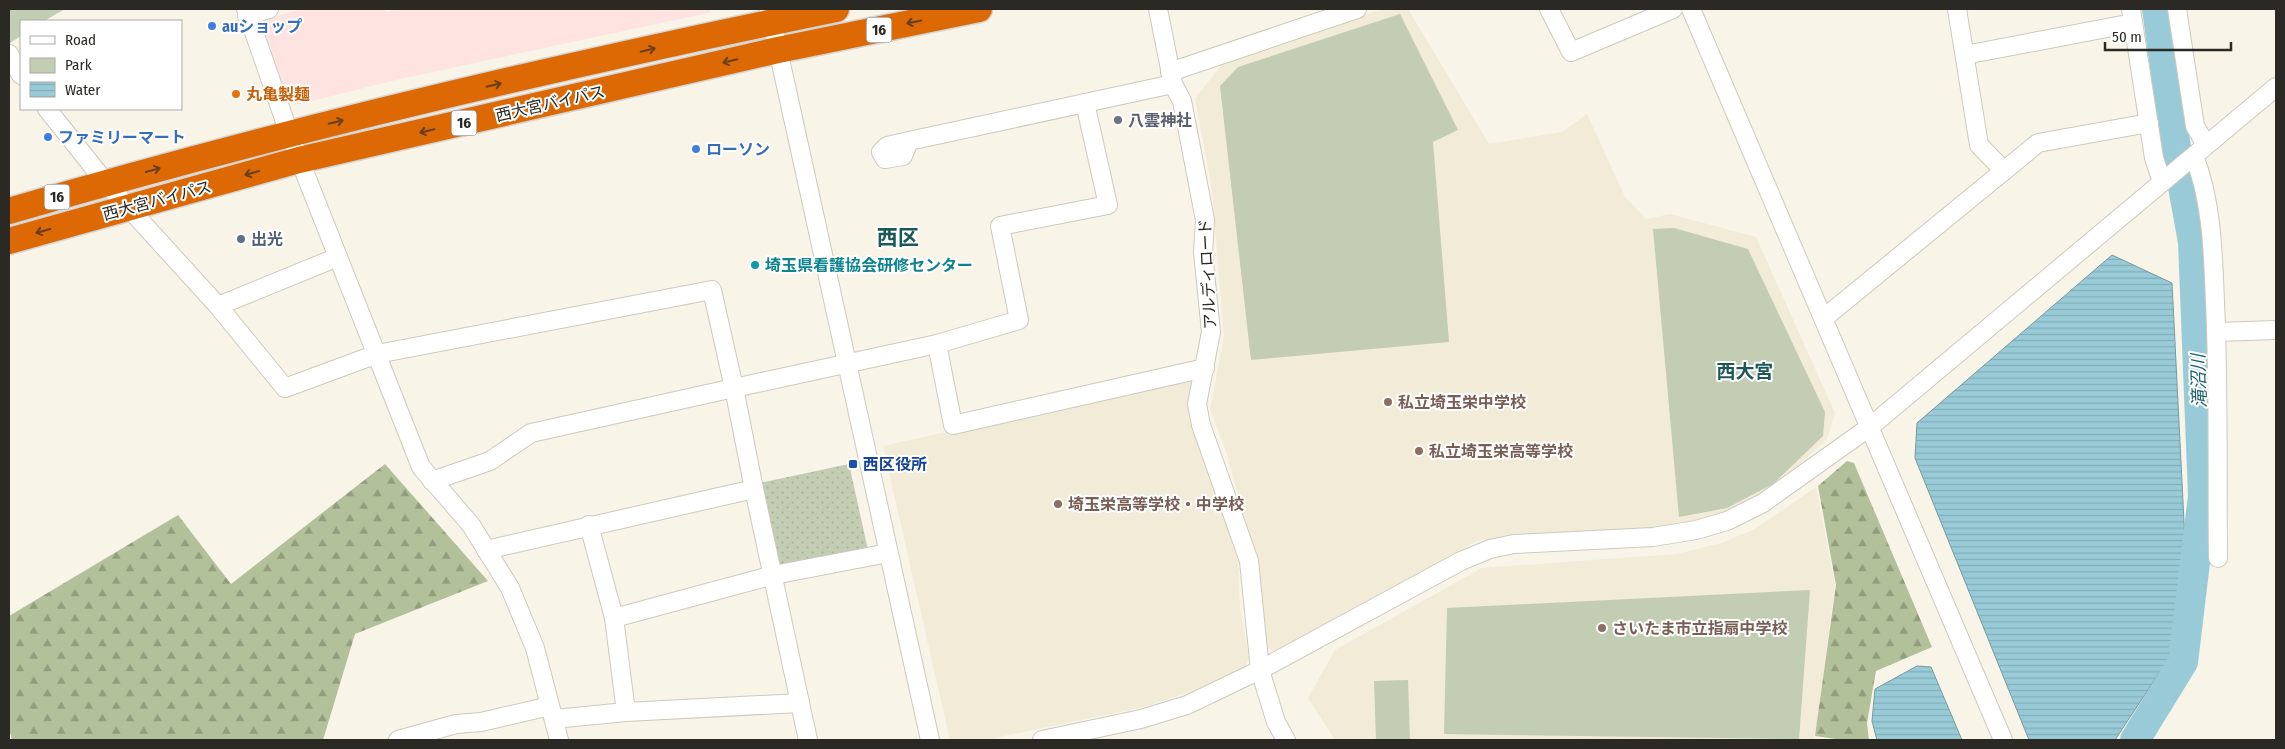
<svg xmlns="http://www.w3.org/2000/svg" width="2285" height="749" font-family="'Fira Sans Condensed','Noto Sans JP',sans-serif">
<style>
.commercial{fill:#fee3e1}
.built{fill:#f1ebd7}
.green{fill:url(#green-dots)}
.forest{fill:url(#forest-firs)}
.pitch{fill:#c3cdb3}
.water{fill:url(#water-rules);stroke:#779aa1}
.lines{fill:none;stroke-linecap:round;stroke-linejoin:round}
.river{stroke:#98cbd7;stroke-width:30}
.minor-casing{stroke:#cdc9bc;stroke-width:20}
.highway-casing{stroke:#d4d4d3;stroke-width:29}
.minor{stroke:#fff;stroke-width:18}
.highway{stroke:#dd6905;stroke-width:26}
.oneway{stroke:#693f19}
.shop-dot{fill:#3f7fe0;stroke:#fff;stroke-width:2}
.food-dot{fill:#e8710a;stroke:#fff;stroke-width:2}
.worship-dot{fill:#6b7280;stroke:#fff;stroke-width:2}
.service-dot{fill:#5c6f8a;stroke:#fff;stroke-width:2}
.culture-dot{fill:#0f9aa8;stroke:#fff;stroke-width:2}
.education-dot{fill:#8d6e63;stroke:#fff;stroke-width:2}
.transit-dot{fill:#1a4fb4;stroke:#fff;stroke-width:2}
.labels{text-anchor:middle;stroke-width:4;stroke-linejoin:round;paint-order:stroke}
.shield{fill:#fff;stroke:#6a6966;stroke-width:1}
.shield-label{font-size:15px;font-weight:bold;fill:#2a2924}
.shop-label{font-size:16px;font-weight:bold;fill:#366cbe;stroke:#fff;text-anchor:start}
.food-label{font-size:16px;font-weight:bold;fill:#c56008;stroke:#fff;text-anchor:start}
.street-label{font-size:16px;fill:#2a2924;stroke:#fff}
.worship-label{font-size:16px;font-weight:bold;fill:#5b616d;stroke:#fff;text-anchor:start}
.service-label{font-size:16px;font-weight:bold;fill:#4e5e75;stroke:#fff;text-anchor:start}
.culture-label{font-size:16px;font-weight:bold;fill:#0d838f;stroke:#fff;text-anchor:start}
.education-label{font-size:16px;font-weight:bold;fill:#785e54;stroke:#fff;text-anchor:start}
.transit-label{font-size:16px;font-weight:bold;fill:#164399;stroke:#fff;text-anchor:start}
.water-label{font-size:18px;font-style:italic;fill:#1e616f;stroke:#fff}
.quarter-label{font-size:19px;font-weight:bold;fill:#1c5858;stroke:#fff}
.district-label{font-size:21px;font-weight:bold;fill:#1c5858;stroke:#fff}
</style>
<defs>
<pattern id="green-dots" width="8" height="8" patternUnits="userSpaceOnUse" patternTransform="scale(1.25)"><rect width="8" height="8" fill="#c3cdb3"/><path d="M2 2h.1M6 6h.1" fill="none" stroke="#a8b09a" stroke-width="1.8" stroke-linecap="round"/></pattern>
<pattern id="forest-firs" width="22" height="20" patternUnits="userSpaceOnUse" patternTransform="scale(1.25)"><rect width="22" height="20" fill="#b3c19a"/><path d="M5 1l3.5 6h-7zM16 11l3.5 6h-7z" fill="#929d7d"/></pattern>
<pattern id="water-rules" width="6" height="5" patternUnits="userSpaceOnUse" patternTransform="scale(1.25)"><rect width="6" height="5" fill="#98cbd7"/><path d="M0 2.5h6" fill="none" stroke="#83aeb8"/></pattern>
</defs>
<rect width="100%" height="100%" fill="#f9f4e8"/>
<path class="commercial" d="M301 9H385L386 12 400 9H712L708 13 400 79 295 105 287 100 263 27 268 19Z"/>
<g class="built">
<path d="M1383 9H1408L1489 144 1562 132 1587 114 1625 197 1646 219 1670 214 1756 237 1835 413 1827 439 1776 485 1730 511 1678 527 1479 540 1275 651 1262 647 1256 560 1227 454 1210 409 1224 336 1212 190 1195 98 1225 61Z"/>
<path d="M1187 379 1192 383 1187 405 1238 561 1240 608 1249 658 1245 667 1192 691 1148 706 985 740H950L883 446Z"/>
<path d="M1816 487 1835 585 1815 740H1817H1335L1308 698 1335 650 1482 568 1677 554 1722 543 1755 529Z"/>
</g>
<path class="green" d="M849 464 868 550 779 569 760 483Z"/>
<g class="forest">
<path d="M1847 461 1854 463 1932 647 1876 671 1867 723 1869 740H1843L1815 736 1836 585 1818 486Z"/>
<path d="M385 464 488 581 355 634 323 740H12L9 729V616L178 515 231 584Z"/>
</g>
<g class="pitch">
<path d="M9 9H65L44 21H21V36L10 43Z"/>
<path d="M1400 14 1458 130 1433 142 1449 342 1251 360 1220 86 1238 67Z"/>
<path d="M1674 228 1748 249 1825 412 1823 436 1773 484 1727 508 1679 517 1653 229Z"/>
<path d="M1810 590 1799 739 1444 734 1447 608Z"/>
<path d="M1408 680 1410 740H1376L1374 681Z"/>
</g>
<g class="water">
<path d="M2112 255 2172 283 2186 562 2169 658 2115 740H2029L1915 458 1917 423Z"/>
<path d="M1917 666 1931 667 1962 740H1877L1872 721 1875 689Z"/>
</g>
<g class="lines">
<path class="river" d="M2135 740 2183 662 2203 496 2193 242 2176 148 2157 9"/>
<g class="minor-casing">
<g id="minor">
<path d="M246 9 289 133 421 467 471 525 510 588 535 648 559 740"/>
<path d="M769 9 930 740"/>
<path d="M1158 9 1173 84 1182 101 1205 220 1203 252 1211 332 1197 404 1201 425 1249 561 1260 670 1276 722 1286 740"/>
<path d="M1549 9 1571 52 1673 9"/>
<path d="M1691 9 2003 740"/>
<path d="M1957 9 1979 145 2004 171"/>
<path d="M2131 9 2154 158 2162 182"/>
<path d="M2177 9 2195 126 2206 145"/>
<path d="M247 16 269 9"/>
<path d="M9 54 21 75"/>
<path d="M1965 55 2133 23"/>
<path d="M1170 72 1357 9"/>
<path d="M47 109 106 183 218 306 285 388 377 354 712 290 734 388 531 433 490 461 432 481"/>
<path d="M909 141 887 146 881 152 885 159 903 156 909 141 1173 84"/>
<path d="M2194 156C2212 201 2213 253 2215 302 2219 387 2217 473 2218 558"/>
<path d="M218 306 338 257"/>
<path d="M1824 318 2038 143 2149 123"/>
<path d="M2216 332 2276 330"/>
<path d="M937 344 953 425 1205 368"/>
<path d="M754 489 808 740"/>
<path d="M589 525 614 618 626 712"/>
<path d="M486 550 754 489 734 388 937 344 1019 320 1000 226 1108 205 1085 103"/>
<path d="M614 618 774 575 888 553"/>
<path d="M554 719 626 712 800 703"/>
<path d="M398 740 456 724 481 722 550 706"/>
<path d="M1042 740 1141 719 1187 705 1260 670 1461 561 1490 549 1514 544 1653 537 1696 530 1727 521 1763 503 1871 426 2276 87"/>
</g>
</g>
<g class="highway-casing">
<g id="highway">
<path d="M9 211C281 131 558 66 836 9"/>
<path d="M9 241 299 160 778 50 979 9"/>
</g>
</g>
<use href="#minor" class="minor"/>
<use href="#highway" class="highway"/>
</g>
<defs><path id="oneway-shaft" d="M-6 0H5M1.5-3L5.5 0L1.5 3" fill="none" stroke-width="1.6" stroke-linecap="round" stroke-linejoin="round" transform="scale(1.25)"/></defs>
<g class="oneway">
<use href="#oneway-shaft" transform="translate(914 22) rotate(168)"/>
<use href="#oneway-shaft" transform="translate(648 50) rotate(-13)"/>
<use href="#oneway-shaft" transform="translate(730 61) rotate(167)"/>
<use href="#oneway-shaft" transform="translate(494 85) rotate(-13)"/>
<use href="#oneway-shaft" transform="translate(336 122) rotate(-13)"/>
<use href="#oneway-shaft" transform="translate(427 131) rotate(167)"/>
<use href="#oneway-shaft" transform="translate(153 170) rotate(-15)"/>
<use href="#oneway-shaft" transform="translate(252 173) rotate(164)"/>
<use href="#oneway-shaft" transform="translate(43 231) rotate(164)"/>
</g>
<g class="shop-dot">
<circle cx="212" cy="26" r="5"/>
<circle cx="48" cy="137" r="5"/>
<circle cx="696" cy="149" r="5"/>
</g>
<circle class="food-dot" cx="236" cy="94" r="5"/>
<circle class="worship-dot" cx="1118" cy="120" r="5"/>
<circle class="service-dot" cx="241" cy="239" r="5"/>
<circle class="culture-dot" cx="755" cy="265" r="5"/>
<g class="education-dot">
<circle cx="1388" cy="402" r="5"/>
<circle cx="1419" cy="451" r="5"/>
<circle cx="1058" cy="504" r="5"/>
<circle cx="1602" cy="628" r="5"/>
</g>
<rect class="transit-dot" x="848" y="459" width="10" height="10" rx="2.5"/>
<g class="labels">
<g class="shield">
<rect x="866.5" y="17.5" width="25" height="25" rx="4"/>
<rect x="451.5" y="110.5" width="25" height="25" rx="4"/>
<rect x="44.5" y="184.5" width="25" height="25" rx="4"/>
</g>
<g class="shield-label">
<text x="879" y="35">16</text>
<text x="464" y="128">16</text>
<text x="57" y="202">16</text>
</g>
<g class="shop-label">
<text x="222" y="32">auショップ</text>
<text x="58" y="143">ファミリーマート</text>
<text x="706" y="155">ローソン</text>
</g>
<g class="food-label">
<text x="246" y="100">丸亀製麺</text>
</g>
<g class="street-label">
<text transform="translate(550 103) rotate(-13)" y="6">西大宮バイパス</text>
<text transform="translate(157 200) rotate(-15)" y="6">西大宮バイパス</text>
<text transform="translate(1207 274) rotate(-93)" y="6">アルディロード</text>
</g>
<g class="worship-label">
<text x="1128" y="126">八雲神社</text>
</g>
<g class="service-label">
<text x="251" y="245">出光</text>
</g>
<g class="culture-label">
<text x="765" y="271">埼玉県看護協会研修センター</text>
</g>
<g class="education-label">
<text x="1398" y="408">私立埼玉栄中学校</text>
<text x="1429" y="457">私立埼玉栄高等学校</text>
<text x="1068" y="510">埼玉栄高等学校・中学校</text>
<text x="1612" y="634">さいたま市立指扇中学校</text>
</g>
<g class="transit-label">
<text x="863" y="470">西区役所</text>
</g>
<g class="water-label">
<text transform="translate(2199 381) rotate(-92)" y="6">滝沼川</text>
</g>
<g class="quarter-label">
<text x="1745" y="378">西大宮</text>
</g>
<g class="district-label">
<text x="898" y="245">西区</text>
</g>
</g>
<rect width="2285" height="749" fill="none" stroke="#2a2924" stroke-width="20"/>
<rect x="20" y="20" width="162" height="90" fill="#ffffff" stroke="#aaa9a7"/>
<rect x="30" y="36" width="25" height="8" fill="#ffffff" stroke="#aaa9a7"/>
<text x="65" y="45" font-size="15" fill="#2a2924">Road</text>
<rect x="30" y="58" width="25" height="15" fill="#c3cdb3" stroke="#aaa9a7"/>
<text x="65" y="70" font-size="15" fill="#2a2924">Park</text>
<rect x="30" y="82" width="25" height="15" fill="url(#water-rules)" stroke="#aaa9a7"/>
<text x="65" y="95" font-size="15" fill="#2a2924">Water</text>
<path d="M2105 42v8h126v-8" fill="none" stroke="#2a2924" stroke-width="2.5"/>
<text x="2112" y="42" font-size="15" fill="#2a2924" stroke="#ffffff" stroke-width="4" paint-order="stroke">50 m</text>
</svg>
